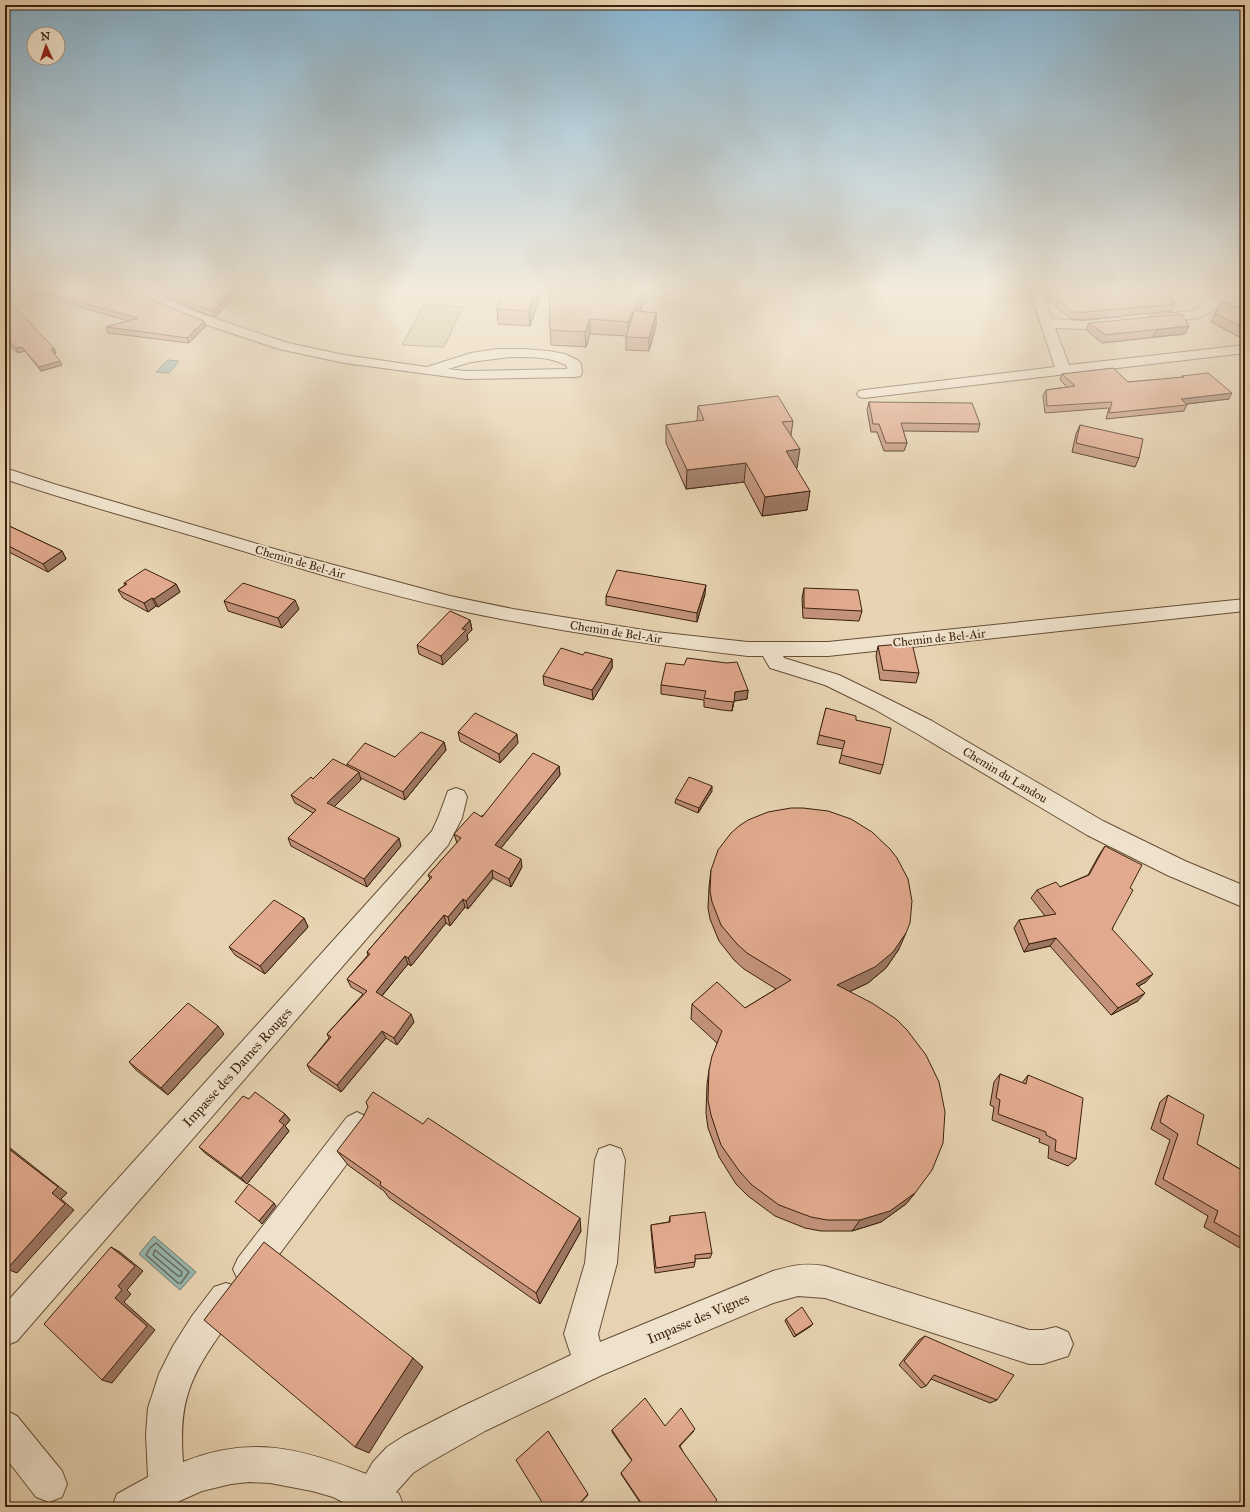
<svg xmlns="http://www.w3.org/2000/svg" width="1250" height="1512" font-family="'IM FELL Great Primer',serif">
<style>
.green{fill:#beba86;stroke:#7c6e4a}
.water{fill:#97b7b0;stroke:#727b6f}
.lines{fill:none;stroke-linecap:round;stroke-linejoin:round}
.shore{stroke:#696c5e;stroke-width:1.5}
.minor-casing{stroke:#664e36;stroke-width:2}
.major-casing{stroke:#3b210d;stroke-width:2}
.minor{fill:#efe2cc;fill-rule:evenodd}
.major{fill:#e7d3b1;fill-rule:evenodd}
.wall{fill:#c2927a;stroke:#3b210d}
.shaded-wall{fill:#9e7763;stroke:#3b210d}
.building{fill:#e1aa8e;stroke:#3b210d}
.labels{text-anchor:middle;stroke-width:4;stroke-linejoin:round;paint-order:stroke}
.street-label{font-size:12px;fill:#3b210d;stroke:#efe2cc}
.near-street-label{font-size:14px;fill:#3b210d;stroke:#efe2cc}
</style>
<rect width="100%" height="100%" fill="#e7d3b1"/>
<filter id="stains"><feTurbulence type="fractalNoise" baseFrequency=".005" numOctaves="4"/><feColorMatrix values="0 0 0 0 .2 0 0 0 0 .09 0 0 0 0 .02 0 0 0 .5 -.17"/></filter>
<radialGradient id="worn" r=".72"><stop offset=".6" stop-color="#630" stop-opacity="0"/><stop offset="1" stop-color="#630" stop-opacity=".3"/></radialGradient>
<path class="green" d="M424 304 463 307 444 347 402 345Z"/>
<g class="water">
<path d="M168 360 179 361 169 373 156 372Z"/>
<path d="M154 1236 196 1272 180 1290 139 1254Z"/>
</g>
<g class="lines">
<g class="shore">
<path d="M156 1243 189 1272 181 1283H178L146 1255 150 1248Z"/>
<path d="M155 1250 182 1272 181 1276H178L153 1255Z"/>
</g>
<g class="minor-casing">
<g id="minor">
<path d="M133 289H148L165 298 199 313 288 343 344 355 427 367 471 353 497 349H523L549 351 565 354 579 361 581 364 582 373 580 376 575 377 466 379 344 363 279 349 189 319 155 304 134 292ZM510 357C529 357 550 356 567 366V369L466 371 448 369 471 362Z"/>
<path d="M1029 289H1041L1052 319 1083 321 1118 318 1123 319 1125 322 1123 325 1118 326 1083 329 1055 328 1069 365 1245 345V353L864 398 859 397 857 394 859 391 864 390 1055 367Z"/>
<path d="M1245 289V299L1227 302 1199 318 1154 323 1149 322 1147 319 1149 316 1154 315 1191 311 1219 295 1237 293Z"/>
<path d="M5 468 57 485 278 550 450 596 513 609 656 632 748 642H828L1245 599V611L828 656H783L784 658 839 675 888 699 932 721 1103 821 1185 861 1245 886V908L1167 875 1087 835 916 733 874 709 825 685 770 668 763 656H748C649 645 550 630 452 609 367 590 283 563 200 538 135 519 69 501 5 479Z"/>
<path d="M456 788 464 791 467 797 462 818 448 845 17 1341 5 1346V1304L432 831 438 818 448 791Z"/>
<path d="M357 1112 367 1117 372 1127 367 1137 260 1280 249 1285 238 1280 233 1269 238 1258 347 1117Z"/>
<path d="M610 1145 621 1149 625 1160 617 1263 598 1334 600 1342 773 1271C794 1265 803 1263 825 1266L1029 1330H1043L1056 1327 1068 1332 1073 1344 1068 1356 1043 1364H1029L825 1298 798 1296 773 1303 602 1375 485 1431 430 1462 413 1473 396 1492 399 1494 404 1507H353L333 1497 312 1491 270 1483 249 1482 231 1484 202 1491 166 1507H112L117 1494 148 1477 146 1434 148 1408 159 1374 173 1346 192 1316 214 1287 226 1283 238 1287 242 1299C236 1314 225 1327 216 1340 186 1383 179 1410 183 1462 251 1435 301 1448 366 1474L373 1462 387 1447 404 1436 461 1407 571 1355 564 1334 585 1263 595 1160 599 1149Z"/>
<path d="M5 1410 17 1416 62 1471 67 1484 62 1497 49 1502 36 1497 5 1457Z"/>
</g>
</g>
<g class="major-casing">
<path id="major" d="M5 289H17L16 292 5 294Z"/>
</g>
<use href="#minor" class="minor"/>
<use href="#major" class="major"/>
</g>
<g class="wall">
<path d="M28 289H133L152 300 206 326 189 343 108 333 106 327 129 321 30 293Z"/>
<path d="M151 289H216L214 291 233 298 215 317 200 312Z"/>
<path d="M542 289 530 326 498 324 497 309Z"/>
<path d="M549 289 640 311 656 313V325L649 351 626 350V336L590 334 586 347 551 345Z"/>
<path d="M1057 289H1166L1175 304 1172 311 1083 320 1071 319 1047 300 1046 298 1048 291 1059 292Z"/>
<path d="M5 297 56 353 54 354 62 365 41 371 25 351 18 353 9 345 5 346Z"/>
<path d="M1221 302 1245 310V340L1211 322Z"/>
<path d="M1089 323 1189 326 1185 334 1102 343 1086 330Z"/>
<path d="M1062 374 1128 382 1181 378 1182 376 1229 399 1187 404 1184 411 1106 419 1109 408 1045 413 1043 396 1046 390 1067 387 1060 380Z"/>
<path d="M869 402 980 424 978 432 903 431 907 443 904 451H884L877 432H871L867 410Z"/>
<path d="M698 406 793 421 791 435 797 468H796L807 510 762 516 744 482 686 489 666 443V425L697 421Z"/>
<path d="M1080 425 1139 458 1135 467 1072 452 1076 434Z"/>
<path d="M5 524 62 551 66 559 48 572 5 550Z"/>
<path d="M124 583 176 584 180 592 158 607 156 606 148 612 123 598 118 590 125 585Z"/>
<path d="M804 588 862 611 859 621 803 618 802 598Z"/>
<path d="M705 594 697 622 606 605V596Z"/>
<path d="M224 601 299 609 282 628 228 611Z"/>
<path d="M470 620 472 630 467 635 468 640 443 665 419 654 417 645Z"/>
<path d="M878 646 919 673 916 683 880 680 876 656Z"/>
<path d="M612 659V668L593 700 544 685 543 676Z"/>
<path d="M661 685 748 690 747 699 734 701 732 711 722 710 704 707V700L661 694Z"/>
<path d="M826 708 856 720 883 765 880 774 839 763 843 749 817 744Z"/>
<path d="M458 732 518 743 500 763 460 741Z"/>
<path d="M444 742 446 750 405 800 361 778V780L334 807 401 846 367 887 291 846 288 838 313 813 295 803 291 795 313 779 347 766V764L395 757Z"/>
<path d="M559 766 560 775 501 848 522 867 511 887 493 878 468 909 465 907 450 926 446 923 411 966 408 964 382 996 414 1022 397 1045 386 1038 341 1092 311 1072 307 1065 329 1038 327 1034 363 994 351 987 347 979 368 955 367 952 430 879 428 875 457 843 454 834Z"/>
<path d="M712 791 698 813 675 803 676 799Z"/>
<path d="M1105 846 1130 888 1112 929 1146 982 1139 986 1138 1001 1111 1015 1050 946 1024 952 1014 928 1019 920 1045 916 1031 898 1037 890 1060 887 1088 875 1099 855Z"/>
<path d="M711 870 899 949 886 968 868 983 849 992 915 1193 906 1204 881 1222 852 1231H821L805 1228 775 1216 748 1196 736 1184 719 1157 708 1128 706 1113 707 1084 709 1070 717 1043 691 1019 692 1004 745 1008 776 989 744 969 734 960 719 941 710 919 708 908 709 887Z"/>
<path d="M304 918 308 927 265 974 235 955 229 947Z"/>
<path d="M224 1034 168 1095 136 1070 129 1062Z"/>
<path d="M1000 1074 1022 1083 1028 1075 1076 1159 1068 1166 1048 1158 1049 1146 1039 1142 1040 1139 992 1120 994 1107 990 1105 994 1082Z"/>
<path d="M1168 1095 1197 1144 1245 1172V1251L1204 1227 1208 1216 1155 1184 1170 1140 1151 1129 1160 1102Z"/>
<path d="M249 1099 285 1114 290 1120 285 1126 289 1131 247 1184 205 1153 199 1147Z"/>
<path d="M337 1151 581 1231 540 1304 389 1198 384 1191 348 1165Z"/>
<path d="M670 1216 712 1253 710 1258 695 1259V1262L694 1267 655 1273 651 1230V1225L669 1222Z"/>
<path d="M786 1319 813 1324 811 1326 794 1337 785 1321Z"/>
<path d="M925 1336 997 1400 990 1403 931 1379 926 1386 921 1388 899 1365 919 1340Z"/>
<path d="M665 1426 694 1431 680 1446 711 1507H663L662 1506 661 1507H643L621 1474V1473L632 1461 612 1432V1430Z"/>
</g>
<g class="shaded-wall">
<path d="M210 289H216L210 296 208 291Z"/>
<path d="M536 289H542L530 326 529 311Z"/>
<path d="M644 289H651L628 336V322Z"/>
<path d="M232 292 233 298 215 317 213 311Z"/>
<path d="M656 313V325L649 351V338Z"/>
<path d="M590 319V334L586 347 585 332Z"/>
<path d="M204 321 206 326 189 343 187 338Z"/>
<path d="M1189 326 1185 334 1153 337 1157 330Z"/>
<path d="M7 340 9 345 5 346V341Z"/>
<path d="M22 347 25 351 18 353 16 348Z"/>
<path d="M54 348 56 353 53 354 51 350Z"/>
<path d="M60 361 62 365 41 371 39 367Z"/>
<path d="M1232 393 1229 399 1178 405 1181 399Z"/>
<path d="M800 449 797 468 783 470 786 451Z"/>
<path d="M746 463 744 482 686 489 687 470Z"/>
<path d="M810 491 807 510 762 516 765 497Z"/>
<path d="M62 551 66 559 48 572 43 564Z"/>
<path d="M176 584 180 592 158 607 154 599Z"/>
<path d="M706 585 705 594 697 622V613Z"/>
<path d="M152 598 156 606 148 612 144 603Z"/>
<path d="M295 600 299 609 282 628 278 618Z"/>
<path d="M470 620 472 630 467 635 468 640 443 665 441 656 462 629Z"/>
<path d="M612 659V668L593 700 592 690Z"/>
<path d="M748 690 747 699 734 701 732 711 735 692Z"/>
<path d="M517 734 518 743 500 763 499 754Z"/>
<path d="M444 742 446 750 405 800 403 792Z"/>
<path d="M559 766 560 775 497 853 495 845Z"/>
<path d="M359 772 361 780 330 811 327 803Z"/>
<path d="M712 786V791L698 813 699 808Z"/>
<path d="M399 838 401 846 367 887 364 879Z"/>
<path d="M521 859 522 867 511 887 509 879Z"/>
<path d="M492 870 493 878 468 909 466 901Z"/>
<path d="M463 899 465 907 450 926 448 917Z"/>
<path d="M444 915 446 923 411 966 408 958Z"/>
<path d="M304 918 308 927 265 974 260 966Z"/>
<path d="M906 933 899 949 886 968 868 983 831 1000 837 985Z"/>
<path d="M1056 938 1050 946 1024 952 1029 944Z"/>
<path d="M405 956 408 964 379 999 376 992Z"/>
<path d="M1153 974 1146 982 1129 991 1136 984Z"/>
<path d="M1145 993 1138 1001 1111 1015 1118 1008Z"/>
<path d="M411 1014 414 1022 397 1045 394 1038Z"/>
<path d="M218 1026 224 1034 168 1095 161 1088Z"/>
<path d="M382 1031 386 1038 341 1092 337 1085Z"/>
<path d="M285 1114 290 1120 285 1126 289 1131 247 1184 241 1178 279 1121Z"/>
<path d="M5 1124 9 1127 5 1130Z"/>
<path d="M5 1144 67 1193 61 1199 74 1210 17 1273 7 1269 52 1193 5 1146Z"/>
<path d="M915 1193 906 1204 881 1222 852 1231 860 1220Z"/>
<path d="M274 1203 276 1206 262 1224 259 1221Z"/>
<path d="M580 1218 581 1231 540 1304 536 1293Z"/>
<path d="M111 1247 120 1252 143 1271 127 1290 131 1294 124 1302 155 1330 112 1383 102 1380 115 1298 118 1286Z"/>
<path d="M813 1324 811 1326 794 1337 796 1335Z"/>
<path d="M413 1358 423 1367 369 1453 355 1447Z"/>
<path d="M548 1431 588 1495 577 1507H576Z"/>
</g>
<g class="building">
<path d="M30 289H133L152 300 204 321 187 338 106 327 138 318Z"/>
<path d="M160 289H210L208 291 232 292 213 311 198 306Z"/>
<path d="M503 289H536L529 311 497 309Z"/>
<path d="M549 289H644L628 322 590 319 585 332 550 330Z"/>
<path d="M1063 289H1166L1175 304 1086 312H1074L1049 293 1048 291 1064 292Z"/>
<path d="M5 297 54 348 51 350 60 361 39 367 22 347 16 348 7 340 5 341Z"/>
<path d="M1221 302 1245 310V328L1215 314Z"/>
<path d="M634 311 656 313 649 338 626 337Z"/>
<path d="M1182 314 1189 326 1105 335 1089 323Z"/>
<path d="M1113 368 1128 382 1184 377 1182 376 1208 373 1232 393 1181 399 1187 405 1109 413 1112 402 1047 406 1046 390 1075 386 1062 374Z"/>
<path d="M778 396 793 421 782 422 800 449 786 451 810 491 765 497 746 463 687 470 666 425 704 420 698 406Z"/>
<path d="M869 402 972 403 980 424 901 423 907 443H886L879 424H873Z"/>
<path d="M1080 425 1143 439 1139 458 1076 443Z"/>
<path d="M5 524 62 551 43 564 5 544Z"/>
<path d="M145 569 176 584 154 599 152 598 144 603 118 590 127 584 124 583Z"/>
<path d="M617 570 706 585 697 613 606 596Z"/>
<path d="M243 583 295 600 278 618 224 601Z"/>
<path d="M804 588 858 590 862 611 804 608Z"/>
<path d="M450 611 470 620 462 629 466 630 441 656 417 645Z"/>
<path d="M912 643 919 673 883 670 878 646Z"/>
<path d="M561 648 583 655 585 652 612 659 592 690 543 676Z"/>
<path d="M687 658 727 663 737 662 748 690 735 692 734 702 723 701 704 698 706 691 661 685 666 663 684 665Z"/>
<path d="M826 708 856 716V720L891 728 883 765 841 755 845 741 819 735Z"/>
<path d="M475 713 517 734 499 754 458 732Z"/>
<path d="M421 732 444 742 403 792 347 764 365 743 395 757Z"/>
<path d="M533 753 559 766 495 845 521 859 509 879 492 870 466 901 463 899 448 917 444 915 408 958 405 956 376 992 411 1014 394 1038 382 1031 337 1085 307 1065 331 1037 327 1034 367 991 347 979 370 954 367 952 432 877 428 875 461 838 454 834 474 812 482 817Z"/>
<path d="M333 759 359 772 327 803 399 838 364 879 288 838 316 810 291 795 311 777 313 779Z"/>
<path d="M689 777 712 786 699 808 676 799Z"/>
<path d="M791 808H803L828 811 851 819 872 832 890 849 897 858 908 879 912 901 910 923 906 933 893 952 875 967 837 985 872 1003 896 1019 907 1030 926 1055 939 1082 945 1112 943 1143 932 1170 915 1193 890 1211 860 1220H827L811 1217 779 1205 752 1185 740 1172 721 1145 711 1115 708 1100 709 1070 712 1056 722 1031 692 1004 717 982 745 1008 791 980 747 953 737 944 721 925 712 902 710 891 711 870 718 850 731 833 739 826 748 820 768 812Z"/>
<path d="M1105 846 1142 865 1130 888 1133 890 1112 929 1153 974 1136 984 1145 993 1118 1008 1056 938 1029 944 1019 920 1056 914 1037 890 1056 882 1060 887 1089 875Z"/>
<path d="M274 900 304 918 260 966 229 947Z"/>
<path d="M188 1003 218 1026 161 1088 129 1062Z"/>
<path d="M1000 1074 1026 1084 1028 1075 1083 1098 1076 1159 1055 1151 1056 1140 1046 1135V1132L998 1114 1000 1100 996 1098Z"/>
<path d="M255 1092 285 1114 279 1121 284 1125 241 1178 199 1147 243 1096 249 1099Z"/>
<path d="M373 1092 423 1124 428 1118 580 1218 536 1293 380 1185 381 1182 337 1151 363 1117 368 1107 366 1102Z"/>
<path d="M1168 1095 1204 1115 1197 1144 1245 1172V1240L1214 1222 1218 1211 1163 1179 1178 1134 1160 1122Z"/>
<path d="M5 1146 58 1187 52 1193 65 1204 7 1269 5 1267Z"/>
<path d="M249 1184 274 1203 259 1221 235 1202Z"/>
<path d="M705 1212 712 1253 695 1255V1262L656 1268 651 1225 670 1222V1216Z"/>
<path d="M264 1242 413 1358 355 1447 204 1320Z"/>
<path d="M111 1247 135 1266 118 1286 122 1290 115 1298 147 1326 102 1380 44 1324Z"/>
<path d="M802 1307 813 1324 796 1335 786 1319Z"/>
<path d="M925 1336 1014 1375 997 1400 934 1375 926 1386 904 1361Z"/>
<path d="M645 1398 665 1426 681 1408 695 1429 679 1446 717 1500 711 1507H664L663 1505 661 1507H644L621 1473 632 1460 612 1430Z"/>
<path d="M548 1431 588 1494 576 1507H545L516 1460Z"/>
</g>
<linearGradient id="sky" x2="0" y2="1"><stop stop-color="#87b5d2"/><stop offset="0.58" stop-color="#f4ebdc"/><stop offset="1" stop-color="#f4ebdc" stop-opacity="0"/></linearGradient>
<rect width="1250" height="500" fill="url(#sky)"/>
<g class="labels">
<g class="street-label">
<text transform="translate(300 562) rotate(16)" y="4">Chemin de Bel-Air</text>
<text transform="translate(616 632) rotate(9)" y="4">Chemin de Bel-Air</text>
<text transform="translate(939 638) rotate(-6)" y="4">Chemin de Bel-Air</text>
<text transform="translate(1005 775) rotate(31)" y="4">Chemin du Landou</text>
</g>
<g class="near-street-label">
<text transform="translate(237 1067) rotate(-48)" y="5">Impasse des Dames Rouges</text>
<text transform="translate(698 1318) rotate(-23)" y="5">Impasse des Vignes</text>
</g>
</g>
<rect width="1250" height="1512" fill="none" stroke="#e7d3b1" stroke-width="20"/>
<rect x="6" y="6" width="1238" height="1500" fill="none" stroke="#3b210d" stroke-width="2"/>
<rect x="10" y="10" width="1230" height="1492" fill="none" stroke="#3b210d"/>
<g transform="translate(46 46) rotate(357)"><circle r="19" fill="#efe2cc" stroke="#a79580"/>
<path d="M0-3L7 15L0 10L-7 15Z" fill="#8f2418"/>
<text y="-6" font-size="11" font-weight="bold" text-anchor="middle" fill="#3b210d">N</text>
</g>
<rect width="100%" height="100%" filter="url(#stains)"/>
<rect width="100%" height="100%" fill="url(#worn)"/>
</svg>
